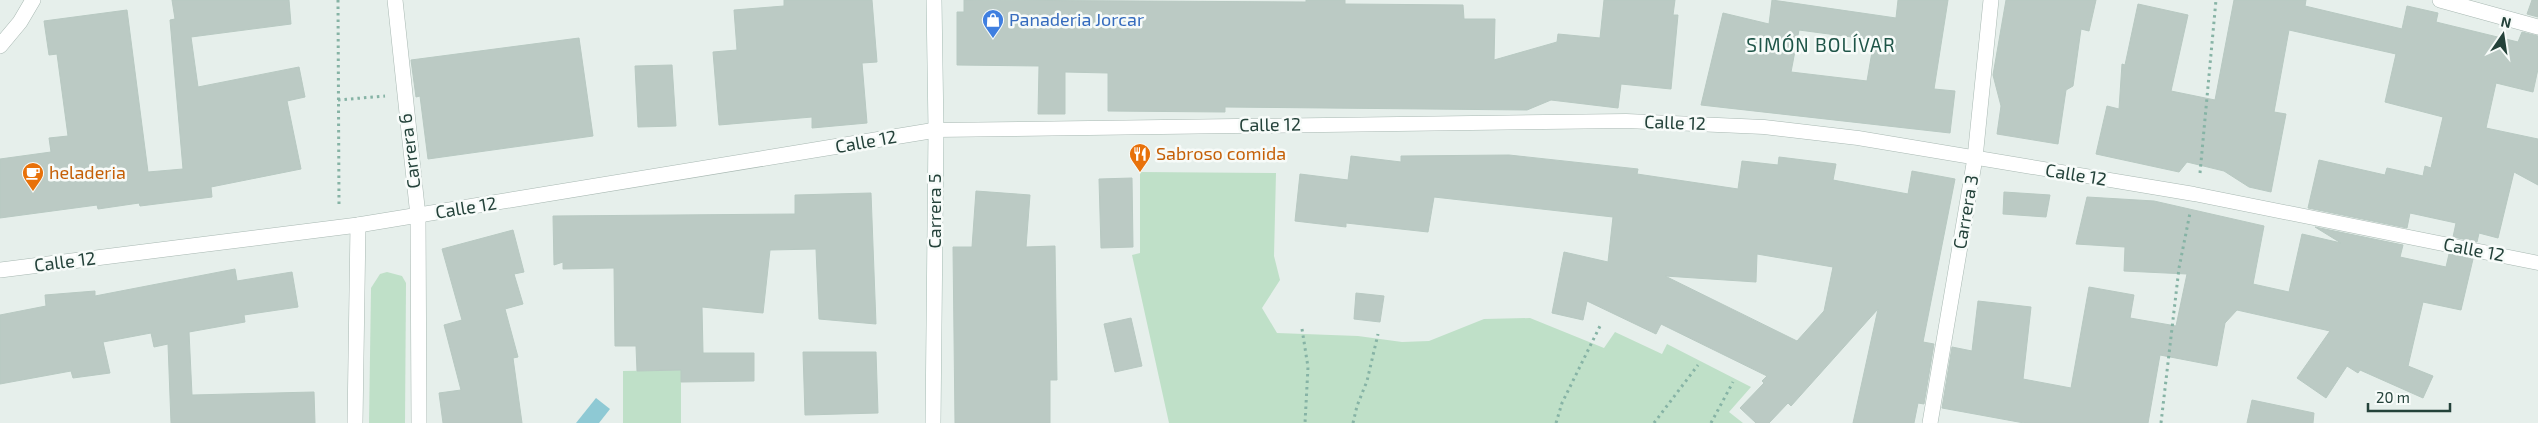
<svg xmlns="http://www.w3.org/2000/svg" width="2538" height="423" font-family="'Exo 2',sans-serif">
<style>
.green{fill:#bfe0c8}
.water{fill:#8ec9d4}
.building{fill:#bbcac4;stroke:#b8c9c2;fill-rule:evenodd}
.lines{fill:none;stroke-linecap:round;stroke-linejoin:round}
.lane-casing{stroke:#a8b8b2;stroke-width:15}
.street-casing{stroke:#a8b8b2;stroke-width:16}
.secondary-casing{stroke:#a4bbb3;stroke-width:16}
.path{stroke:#86b3a5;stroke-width:3;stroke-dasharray:2.5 4;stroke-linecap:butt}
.lane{stroke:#fff;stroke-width:14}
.street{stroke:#fff;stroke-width:15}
.secondary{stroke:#fff;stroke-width:15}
.labels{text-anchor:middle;stroke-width:5;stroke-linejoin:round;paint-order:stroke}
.shop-label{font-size:18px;fill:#366cbe;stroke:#f7fbf9;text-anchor:start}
.street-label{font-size:18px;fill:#24423a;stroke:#f7fbf9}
.food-label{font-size:18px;fill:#c56008;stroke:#f7fbf9;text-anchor:start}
.neighbourhood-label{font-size:19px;letter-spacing:1px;fill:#1f5548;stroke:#f7fbf9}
</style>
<rect width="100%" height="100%" fill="#e6efeb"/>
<g class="green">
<path d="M1140 172 1276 173 1274 256 1280 280 1262 308 1277 333 1358 336 1402 342 1429 341 1484 319 1530 318 1604 348 1615 332 1662 354 1667 344 1751 387 1729 412 1743 423H1169L1132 255 1140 253Z"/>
<path d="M387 272 402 276 406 283 405 423H369L371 288 380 274Z"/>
<path d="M681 370V423H623V371Z"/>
</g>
<path class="water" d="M596 398 610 409 599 423H576Z"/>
<g class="building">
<path d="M172 0H289L291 24 191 37 198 87 299 67 305 97 287 101 301 169 211 187 212 197 140 206 139 203 98 209 97 205 0 218V159L51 152 49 138 68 136 57 54 49 55 44 21 127 10 148 172 183 169 170 20 175 19Z"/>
<path d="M784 0H872L877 62 862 63 867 123 812 128V117L719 125 713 52 737 50 734 10 784 6Z"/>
<path d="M964 0 1306 2V0H1345V4L1463 5 1464 19H1495L1494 60 1557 42 1558 34 1600 38 1604 0H1675L1673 15H1678L1671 89 1621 84 1618 108 1551 100 1527 110 1225 107V112L1108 111V73L1065 72V114H1038L1039 66 957 65V12H964Z"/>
<path d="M1772 0 1896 18 1898 0H1948L1934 89 1955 91 1950 133 1701 105 1723 13 1769 24ZM1799 30 1874 40 1867 81 1791 72Z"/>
<path d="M2006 0H2096L2089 31 2081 29 2073 86 2066 90 2058 144 1997 134 2001 106 1993 75Z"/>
<path d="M2234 0H2306L2305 6 2402 29 2407 6 2438 13 2436 22 2518 42 2522 32 2538 36V69L2533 92 2496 83 2486 128 2538 139V185L2514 172 2498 238 2479 233 2477 242 2453 237 2456 223 2410 213 2407 228 2308 208 2319 160 2385 175 2387 168 2423 176 2425 166 2431 168 2443 117 2385 102 2396 54 2289 30 2274 112 2286 114 2271 192 2249 187 2224 171 2187 162 2179 172 2096 154 2107 106 2119 109 2122 64 2125 65 2138 4 2188 15 2171 91 2215 100Z"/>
<path d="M2532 0H2538V17L2527 14Z"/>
<path d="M579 38 593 136 428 159 420 96 416 97 411 60Z"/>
<path d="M672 65 676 126 638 127 635 66Z"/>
<path d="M1509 155 1638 169 1637 174 1738 189 1742 161 1778 165 1779 157 1836 164 1833 180 1908 194 1912 171 1955 179 1923 342 1934 344 1924 404 1918 403 1914 423H1853L1878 309 1791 406 1788 403 1769 423H1756L1740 408 1764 383 1762 381 1767 376 1661 324 1656 334 1587 301 1583 320 1552 313 1564 252 1608 262 1613 217 1434 197 1428 232 1346 223V227L1295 221 1300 174 1348 180 1351 156 1401 162V156ZM1757 254 1833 267 1824 311 1797 341 1665 276 1756 282Z"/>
<path d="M1132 178 1133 247 1101 248 1099 179Z"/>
<path d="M976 191 1030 195 1026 247 1055 246 1057 380H1050V423H955L953 247H972Z"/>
<path d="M2004 192 2050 195 2046 217 2003 214Z"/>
<path d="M871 193 876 324 819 319 816 249 770 250 763 313 702 307 703 353H754V381L681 382V370L637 371 636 346H615L614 268 563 269V262L554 265 553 216 795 214V195Z"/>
<path d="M2087 197 2154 201 2264 226 2253 284 2289 292 2302 234 2341 243 2315 227 2403 245 2400 257 2446 267 2449 254 2473 259 2461 310 2423 302 2408 366 2433 376 2423 398 2360 370 2358 373 2347 366 2326 398 2297 378 2330 331 2237 310 2225 323 2217 366 2160 355 2148 423H2024L1942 408 1952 347 1972 351 1978 301 2031 307 2023 379 2071 388 2089 287 2134 295 2130 318 2176 326 2187 274 2124 271 2125 247 2076 244Z"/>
<path d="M513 230 524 272 514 274 523 304 505 309 518 357 513 358 522 423H443L439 393 461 390 444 325 462 320 442 249Z"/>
<path d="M235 269 237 281 292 272 298 307 244 315 245 322 189 332 192 395 314 392 315 423H171L168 344 154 347 151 333 103 342 110 373 73 378 71 371 0 384V315L46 306 45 295 95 291V296Z"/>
<path d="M1356 293 1384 296 1380 322 1354 319Z"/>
<path d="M1131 318 1142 366 1115 372 1104 324Z"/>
<path d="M803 352H876L878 413 805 415Z"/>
<path d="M2252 400 2314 413 2313 423H2247Z"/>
</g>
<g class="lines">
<g class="lane-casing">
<path id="lane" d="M936 130 1626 121 1764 127 1858 138 2194 194 2538 263"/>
</g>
<g class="street-casing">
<g id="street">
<path d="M395 0 418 216 419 423"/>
<path d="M2440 0 2538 27"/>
<path d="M0 46 20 22 33 0"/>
<path d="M0 270 358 225 936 130"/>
<path d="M355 423 358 225"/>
<path d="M1930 423 1975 158 1991 0"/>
</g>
</g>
<g class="secondary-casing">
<path id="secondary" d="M933 423 936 130 934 0"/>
</g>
<g class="path">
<path d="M338 0 339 207"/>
<path d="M338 100 385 96"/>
<path d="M2200 173 2216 0"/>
<path d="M1302 329 1308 367 1305 423"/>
<path d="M1353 423 1357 406 1367 381 1378 334"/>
<path d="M1556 423 1562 403 1600 326"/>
<path d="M1654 423 1698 365"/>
<path d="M1711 423 1733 382"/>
<path d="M2161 423 2179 268 2190 213"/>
</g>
<use href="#lane" class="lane"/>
<use href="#street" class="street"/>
<use href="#secondary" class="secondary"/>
</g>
<defs>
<g id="shop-pin" transform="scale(1.125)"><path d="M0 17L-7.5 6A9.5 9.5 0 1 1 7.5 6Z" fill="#3f7fe0" stroke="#f7fbf9"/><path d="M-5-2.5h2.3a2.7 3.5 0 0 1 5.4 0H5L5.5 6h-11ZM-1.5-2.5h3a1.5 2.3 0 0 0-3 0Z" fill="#fff"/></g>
<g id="restaurant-pin" transform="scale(1.125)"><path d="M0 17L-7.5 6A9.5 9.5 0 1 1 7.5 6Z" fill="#e8710a" stroke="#f7fbf9"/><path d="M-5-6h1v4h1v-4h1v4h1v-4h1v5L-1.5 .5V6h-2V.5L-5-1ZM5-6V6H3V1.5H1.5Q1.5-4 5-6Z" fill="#fff"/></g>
<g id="cafe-pin" transform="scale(1.125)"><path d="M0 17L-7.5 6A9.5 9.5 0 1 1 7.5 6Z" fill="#e8710a" stroke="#f7fbf9"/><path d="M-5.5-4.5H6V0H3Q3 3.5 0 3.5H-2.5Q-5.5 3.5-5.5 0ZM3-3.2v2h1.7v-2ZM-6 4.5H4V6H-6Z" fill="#fff"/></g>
</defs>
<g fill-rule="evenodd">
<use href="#shop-pin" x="993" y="20"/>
<use href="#restaurant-pin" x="1140" y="154"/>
<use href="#cafe-pin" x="33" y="173"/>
</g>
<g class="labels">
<g class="shop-label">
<text x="1009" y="26">Panaderia Jorcar</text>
</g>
<g class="street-label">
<text transform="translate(1675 123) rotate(2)" y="6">Calle 12</text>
<text transform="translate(1270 125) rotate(-1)" y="6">Calle 12</text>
<text transform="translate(866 142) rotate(-10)" y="6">Calle 12</text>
<text transform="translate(410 151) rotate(-97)" y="6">Carrera 6</text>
<text transform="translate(2076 175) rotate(9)" y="6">Calle 12</text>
<text transform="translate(466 208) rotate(-9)" y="6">Calle 12</text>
<text transform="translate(935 211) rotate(-90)" y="6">Carrera 5</text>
<text transform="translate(1966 212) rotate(-80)" y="6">Carrera 3</text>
<text transform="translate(2474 250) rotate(11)" y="6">Calle 12</text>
<text transform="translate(65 262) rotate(-7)" y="6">Calle 12</text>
</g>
<g class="food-label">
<text x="1156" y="160">Sabroso comida</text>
<text x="49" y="179">heladeria</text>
</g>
<g class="neighbourhood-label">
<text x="1821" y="52">SIMÓN BOLÍVAR</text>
</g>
</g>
<g transform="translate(2503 35) rotate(13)" stroke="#f7fbf9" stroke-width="4" paint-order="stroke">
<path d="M0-4L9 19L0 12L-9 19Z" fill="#24423a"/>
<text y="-8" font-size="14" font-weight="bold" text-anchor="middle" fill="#24423a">N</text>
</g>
<path d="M2368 403v8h82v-8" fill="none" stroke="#24423a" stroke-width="2.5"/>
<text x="2376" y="403" font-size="15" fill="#24423a" stroke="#f7fbf9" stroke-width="4" paint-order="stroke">20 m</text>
</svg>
